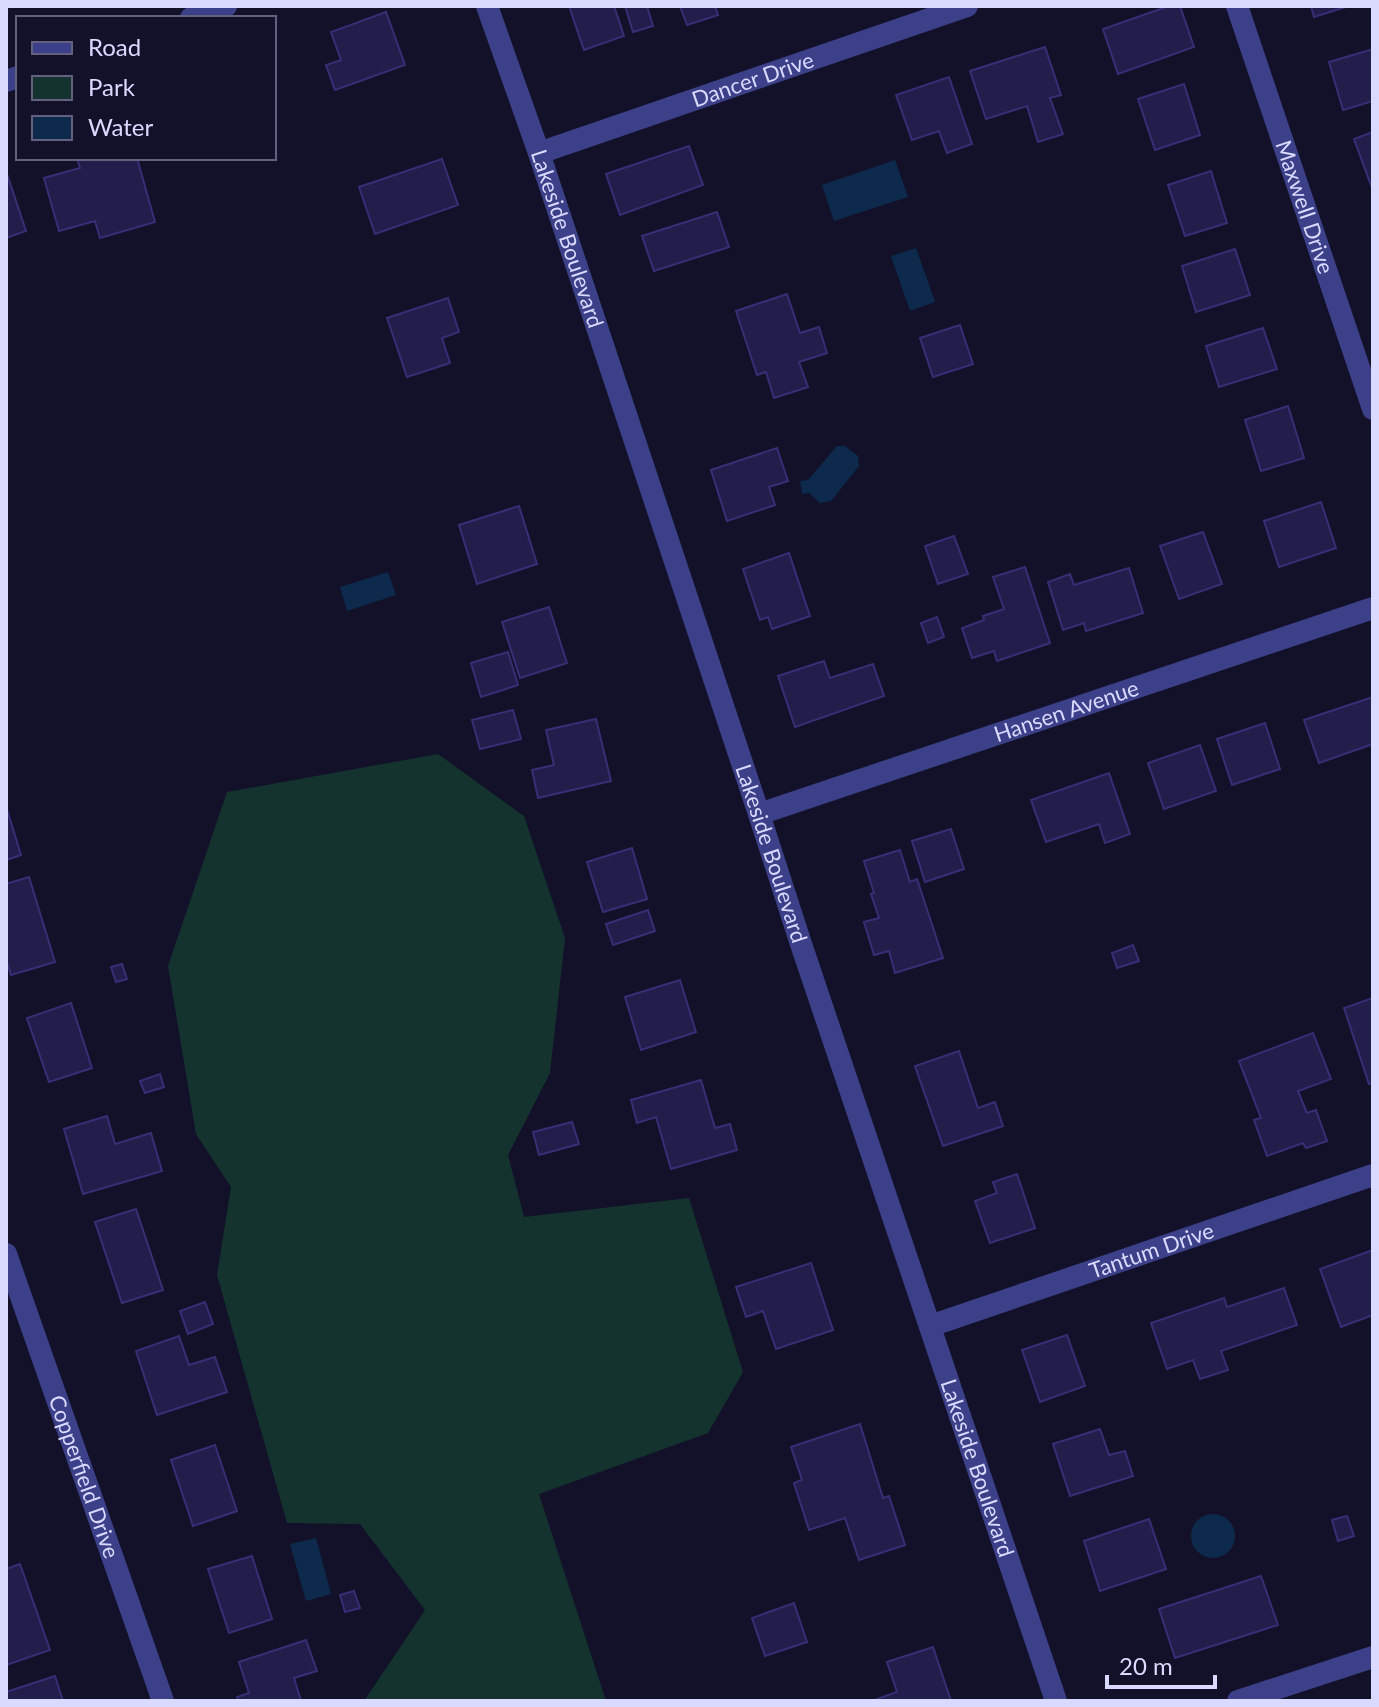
<svg xmlns="http://www.w3.org/2000/svg" width="1379" height="1707" font-family="Lato,sans-serif">
<style>
.green{fill:#14332f}
.water{fill:#0d2a4c}
.building{fill:#221d4a;stroke:#362f76;stroke-width:2}
.lines{fill:none;stroke-linecap:round;stroke-linejoin:round}
.minor{stroke:#3c4088;stroke-width:22}
.labels{text-anchor:middle;stroke-width:6;stroke-linejoin:round;paint-order:stroke}
.street-label{font-size:22px;fill:#dad9ff;stroke:#121129}
</style>
<rect width="100%" height="100%" fill="#121129"/>
<path class="green" d="M438 754 524 816 565 938 550 1073 508 1155 524 1217 689 1198 743 1372 708 1433 539 1494 606 1701H364L425 1610 360 1524 287 1523 217 1275 231 1187 196 1134 168 966 227 792Z"/>
<g class="water">
<path d="M895 160 908 197 834 221 822 185Z"/>
<path d="M916 248 935 302 910 311 891 256Z"/>
<path d="M837 446H845L858 456 859 466 831 501 820 503 809 493 802 494 800 481 808 480Z"/>
<path d="M388 572 396 595 347 611 340 587Z"/>
<circle cx="1213" cy="1536" r="22"/>
<path d="M316 1538 331 1594 306 1601 290 1544Z"/>
</g>
<g class="building">
<path d="M569 6H614L624 36 584 50Z"/>
<path d="M625 6H647L653 26 633 32Z"/>
<path d="M680 6H715L718 15 687 25Z"/>
<path d="M1169 6H1180L1194 47 1118 74 1103 29Z"/>
<path d="M1311 6H1349L1314 17Z"/>
<path d="M386 12 405 65 335 90 326 65 341 60 331 32Z"/>
<path d="M1045 47 1061 95 1050 98 1063 134 1038 142 1027 106 986 119 970 71Z"/>
<path d="M1373 49V101L1343 110 1329 62Z"/>
<path d="M949 77 972 144 947 153 939 131 912 140 896 95Z"/>
<path d="M1184 84 1200 135 1155 150 1138 99Z"/>
<path d="M1373 132V187L1372 188 1354 139Z"/>
<path d="M689 146 703 185 620 215 606 174Z"/>
<path d="M77 158H137L155 222 100 238 95 221 59 231 44 178 80 168Z"/>
<path d="M442 159 458 205 375 234 359 187Z"/>
<path d="M6 171 26 231 6 238Z"/>
<path d="M1211 171 1227 223 1185 236 1168 185Z"/>
<path d="M717 212 729 247 654 271 642 236Z"/>
<path d="M1235 249 1250 295 1196 312 1182 266Z"/>
<path d="M787 294 800 333 819 327 827 353 799 362 808 387 774 398 766 372 757 375 736 311Z"/>
<path d="M448 298 459 332 442 338 450 363 407 377 387 318Z"/>
<path d="M960 325 973 364 933 377 920 338Z"/>
<path d="M1263 328 1277 369 1219 387 1206 346Z"/>
<path d="M1288 406 1304 458 1261 471 1245 420Z"/>
<path d="M777 448 788 481 769 487 775 505 727 521 711 470Z"/>
<path d="M1321 502 1336 548 1279 567 1264 521Z"/>
<path d="M519 506 537 564 477 584 459 525Z"/>
<path d="M1203 532 1222 584 1179 599 1160 546Z"/>
<path d="M954 536 968 574 938 584 925 546Z"/>
<path d="M789 553 810 616 772 629 768 617 760 620 743 569Z"/>
<path d="M1025 567 1050 643 997 661 994 651 972 658 962 628 984 620 983 616 1004 609 993 577Z"/>
<path d="M1129 568 1143 613 1086 631 1084 623 1063 630 1048 582 1070 574 1074 585Z"/>
<path d="M549 607 567 663 520 678 502 622Z"/>
<path d="M937 617 944 637 928 643 921 623Z"/>
<path d="M508 652 518 685 481 697 471 663Z"/>
<path d="M824 661 830 678 873 664 884 696 795 727 778 676Z"/>
<path d="M1373 697V744L1319 763 1304 720Z"/>
<path d="M513 710 521 739 480 749 472 720Z"/>
<path d="M596 719 611 781 538 798 532 770 554 765 546 730Z"/>
<path d="M1265 723 1280 769 1232 785 1217 739Z"/>
<path d="M1200 745 1216 791 1164 809 1148 763Z"/>
<path d="M1109 773 1130 834 1105 843 1099 824 1046 842 1031 800Z"/>
<path d="M6 806 21 855 6 860Z"/>
<path d="M951 829 964 869 925 882 912 841Z"/>
<path d="M632 848 647 899 603 912 587 862Z"/>
<path d="M900 850 910 882 917 879 943 958 895 973 889 951 874 955 864 922 879 918 871 894 874 893 864 861Z"/>
<path d="M29 877 55 962 11 975 6 959V884Z"/>
<path d="M648 910 655 931 613 945 606 924Z"/>
<path d="M1133 945 1139 961 1117 968 1112 953Z"/>
<path d="M122 964 127 979 116 982 111 967Z"/>
<path d="M680 980 696 1032 641 1050 625 997Z"/>
<path d="M1373 998V1083L1369 1084 1344 1008Z"/>
<path d="M71 1003 92 1068 49 1082 27 1018Z"/>
<path d="M1313 1033 1331 1079 1298 1091 1307 1113 1316 1110 1327 1141 1306 1148 1303 1143 1267 1156 1254 1120 1261 1118 1239 1061Z"/>
<path d="M959 1051 978 1108 995 1102 1003 1126 943 1146 915 1066Z"/>
<path d="M160 1074 164 1087 145 1093 140 1081Z"/>
<path d="M701 1080 715 1128 730 1124 737 1150 671 1169 656 1117 637 1123 631 1100Z"/>
<path d="M107 1116 115 1144 151 1133 162 1171 83 1194 64 1129Z"/>
<path d="M572 1122 579 1144 539 1155 533 1132Z"/>
<path d="M1017 1174 1035 1228 990 1243 975 1201 997 1193 993 1182Z"/>
<path d="M136 1209 163 1290 122 1303 95 1222Z"/>
<path d="M1373 1250V1315L1341 1327 1320 1269Z"/>
<path d="M811 1263 833 1330 776 1349 763 1311 746 1317 736 1287Z"/>
<path d="M1284 1288 1297 1325 1221 1351 1228 1370 1200 1379 1193 1360 1167 1369 1151 1323 1224 1298 1227 1307Z"/>
<path d="M205 1302 213 1324 188 1334 180 1311Z"/>
<path d="M1067 1335 1085 1386 1040 1402 1022 1350Z"/>
<path d="M179 1336 189 1365 215 1357 227 1392 157 1415 136 1351Z"/>
<path d="M860 1424 883 1498 889 1496 905 1545 859 1560 845 1518 809 1530 794 1483 802 1480 791 1447Z"/>
<path d="M1100 1429 1109 1455 1125 1451 1133 1476 1070 1496 1053 1444Z"/>
<path d="M215 1445 237 1511 193 1526 171 1460Z"/>
<path d="M1347 1516 1354 1536 1338 1541 1332 1520Z"/>
<path d="M1149 1519 1166 1569 1100 1591 1084 1541Z"/>
<path d="M252 1556 272 1619 229 1633 208 1569Z"/>
<path d="M20 1564 50 1650 6 1665V1569Z"/>
<path d="M1261 1576 1278 1625 1175 1658 1159 1609Z"/>
<path d="M354 1591 360 1608 345 1612 340 1595Z"/>
<path d="M794 1603 807 1642 765 1656 752 1618Z"/>
<path d="M306 1640 317 1671 294 1678 301 1701H239L237 1697 249 1693 239 1662Z"/>
<path d="M933 1647 951 1701H878L877 1699 897 1692 887 1662Z"/>
<path d="M55 1676 63 1701H6V1692Z"/>
</g>
<g class="lines">
<g class="minor">
<path id="s1" d="M487 6 539 153 759 814 801 944 1056 1701"/>
<path id="s2" d="M1237 6 1373 409"/>
<path d="M191 18 226 6"/>
<path d="M6 81 18 77"/>
<path id="s3" d="M539 153 967 6"/>
<path id="s4" d="M759 814 1373 608"/>
<path id="s5" d="M6 1254 163 1701"/>
<path id="s6" d="M930 1326 1373 1175"/>
<path d="M1238 1701 1373 1657"/>
</g>
</g>
<g class="labels">
<g class="street-label">
<text dy="8" stroke="none"><textPath href="#s3" startOffset="226">Dancer Drive</textPath></text>
<text dy="8" stroke="none"><textPath href="#s2" startOffset="212">Maxwell Drive</textPath></text>
<text dy="8" stroke="none"><textPath href="#s1" startOffset="246">Lakeside Boulevard</textPath></text>
<text dy="8" stroke="none"><textPath href="#s4" startOffset="324">Hansen Avenue</textPath></text>
<text dy="8" stroke="none"><textPath href="#s1" startOffset="894">Lakeside Boulevard</textPath></text>
<text dy="8" stroke="none"><textPath href="#s6" startOffset="234">Tantum Drive</textPath></text>
<text dy="8" stroke="none"><textPath href="#s1" startOffset="1542">Lakeside Boulevard</textPath></text>
<text dy="8" stroke="none"><textPath href="#s5" startOffset="236">Copperfield Drive</textPath></text>
</g>
</g>
<rect width="1379" height="1707" fill="none" stroke="#dad9ff" stroke-width="16"/>
<rect x="16" y="16" width="260" height="144" fill="#121129" stroke="#62617f" stroke-width="2"/>
<rect x="32" y="42" width="40" height="12" fill="#3c4088" stroke="#62617f" stroke-width="2"/>
<text x="88" y="56" font-size="24" fill="#dad9ff">Road</text>
<rect x="32" y="76" width="40" height="24" fill="#14332f" stroke="#62617f" stroke-width="2"/>
<text x="88" y="96" font-size="24" fill="#dad9ff">Park</text>
<rect x="32" y="116" width="40" height="24" fill="#0d2a4c" stroke="#62617f" stroke-width="2"/>
<text x="88" y="136" font-size="24" fill="#dad9ff">Water</text>
<path d="M1107 1675v12h108v-12" fill="none" stroke="#dad9ff" stroke-width="4"/>
<text x="1119" y="1675" font-size="24" fill="#dad9ff" stroke="#121129" stroke-width="6" paint-order="stroke">20 m</text>
</svg>
